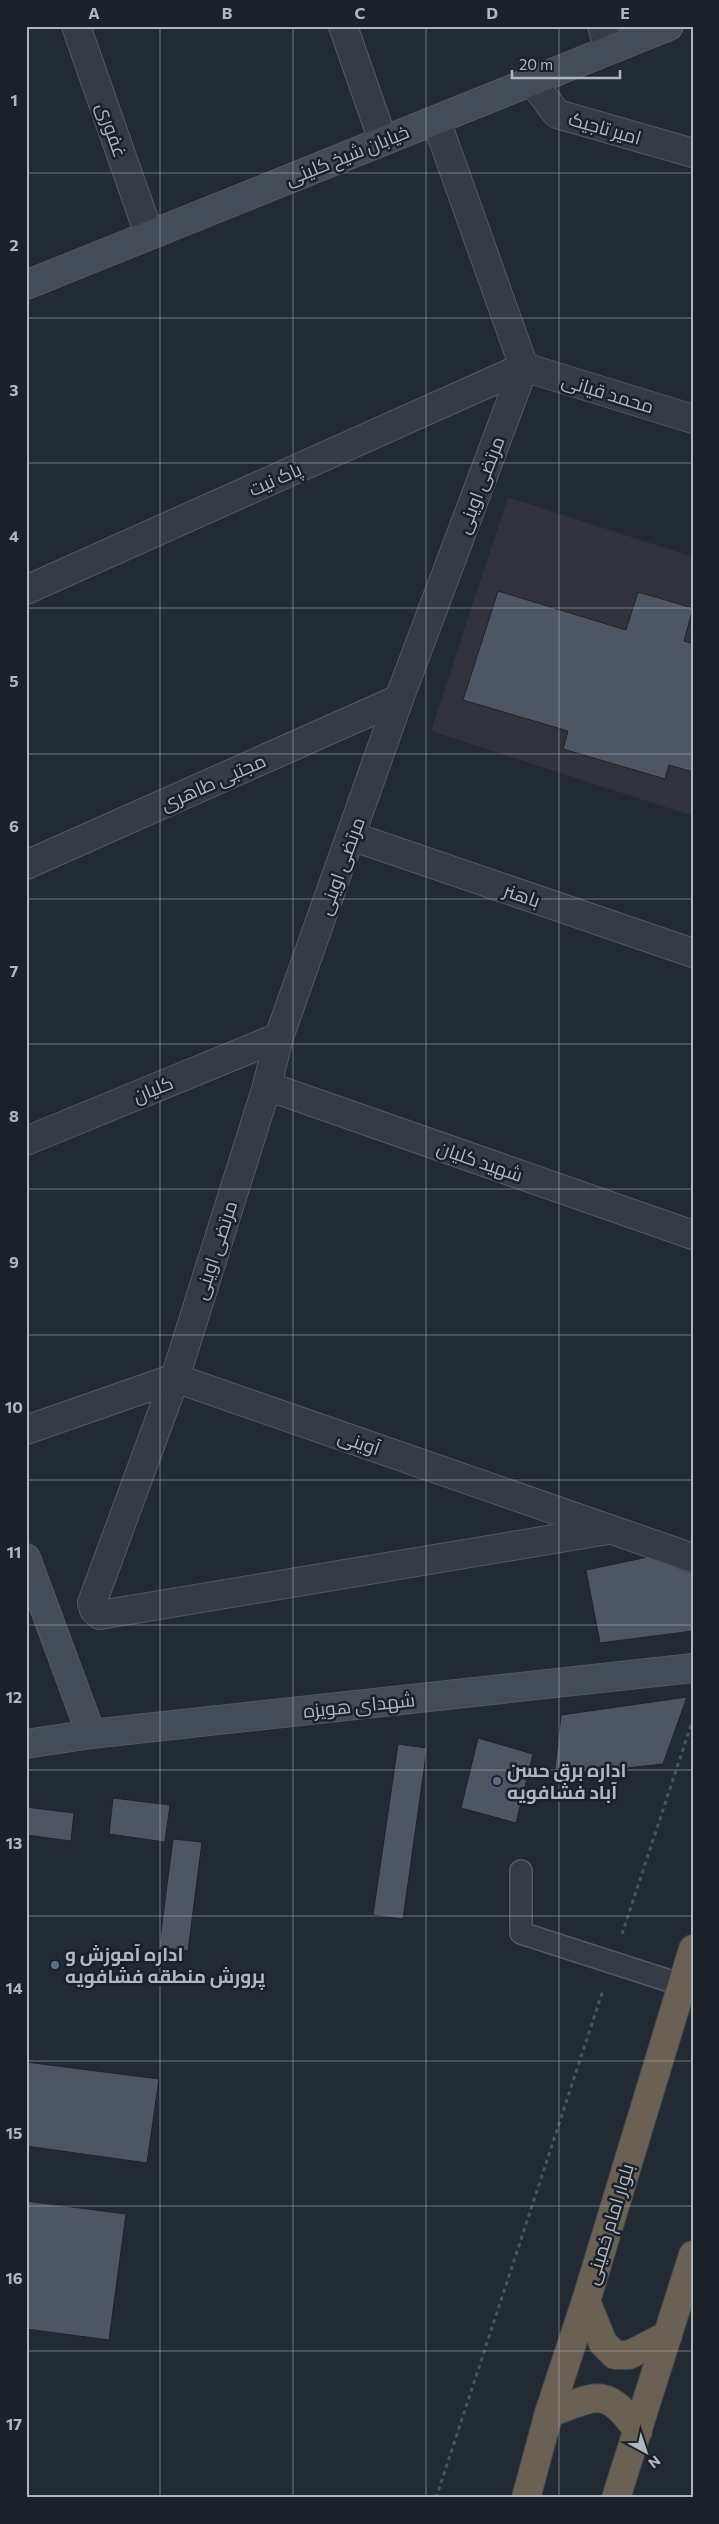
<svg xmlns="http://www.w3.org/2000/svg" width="719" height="2524" font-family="Commissioner,Cairo,sans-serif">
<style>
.medical{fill:#32323c}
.building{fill:#4d5662;stroke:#1d232b}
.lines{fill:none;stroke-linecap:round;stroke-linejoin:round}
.lane-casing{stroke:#525a62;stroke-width:24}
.street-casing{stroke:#525a62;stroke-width:30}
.secondary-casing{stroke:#525a62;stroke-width:30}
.highway-casing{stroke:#40474f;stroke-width:30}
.path{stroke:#485859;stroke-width:3;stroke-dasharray:4 4;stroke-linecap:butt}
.lane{stroke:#353c45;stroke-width:21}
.street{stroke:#353c45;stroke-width:28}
.secondary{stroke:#444c57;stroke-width:28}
.highway{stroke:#6a6053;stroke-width:28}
.grid{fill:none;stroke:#afb7c1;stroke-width:1;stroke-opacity:0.55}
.service-dot{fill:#5c6f8a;stroke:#1b2129;stroke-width:2}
.labels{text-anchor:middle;stroke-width:5;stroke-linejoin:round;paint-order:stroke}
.street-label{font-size:19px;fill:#afb7c1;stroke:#1b2129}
.poi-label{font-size:19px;font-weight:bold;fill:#afb7c1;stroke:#1b2129;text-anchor:start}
.neatline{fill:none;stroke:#afb7c1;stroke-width:2}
.grid-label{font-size:16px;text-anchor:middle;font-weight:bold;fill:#afb7c1}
</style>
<rect width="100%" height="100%" fill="#222a34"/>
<path class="medical" d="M508 497 693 557V816L431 731Z"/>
<g class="building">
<path d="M498 591 626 630 638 592 693 608 684 641 693 644V772L669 765 665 779 563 749 568 731 463 700Z"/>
<path d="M648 1557 693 1574V1631L600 1643 586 1570Z"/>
<path d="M687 1697 663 1764 554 1776 561 1715Z"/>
<path d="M478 1738 533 1754 516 1823 461 1808Z"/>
<path d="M398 1744 427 1748 403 1919 373 1915Z"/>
<path d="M113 1798 170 1805 165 1842 109 1834Z"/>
<path d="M26 1807 74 1813 71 1841 26 1835Z"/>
<path d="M173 1839 202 1842 188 1951 159 1947Z"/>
<path d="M26 2062 159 2079 147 2163 26 2146Z"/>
<path d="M26 2201 126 2214 109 2340 26 2329Z"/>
</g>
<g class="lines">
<g class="lane-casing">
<path id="lane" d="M521 1871V1933L682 1985"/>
</g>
<g class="street-casing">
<g id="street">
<path d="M76 26 149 234"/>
<path d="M343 26 383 141"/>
<path d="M602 26 609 50"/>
<path d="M532 81 557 114 693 153"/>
<path d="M436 120 524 367 399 699 279 1037 267 1086 175 1378 92 1603 94 1610 100 1615 608 1530"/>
<path d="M26 590 524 367 693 419"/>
<path d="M351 836 693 953"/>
<path d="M26 865 399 699"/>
<path d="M267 1086 693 1235"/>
<path d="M26 1141 279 1037"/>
<path d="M26 1430 175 1378 693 1558"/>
</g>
</g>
<g class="secondary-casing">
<g id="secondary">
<path d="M26 285 669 26"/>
<path d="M26 1558 91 1734"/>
<path d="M26 1744 91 1734 693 1668"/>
</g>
</g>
<g class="highway-casing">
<g id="highway">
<path d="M586 2301 603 2343 615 2355H629L668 2335"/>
<path d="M549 2413C597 2396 606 2385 638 2431"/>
<path d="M526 2498 549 2413 586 2301 693 1949"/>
<path d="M616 2498 693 2255"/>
</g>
</g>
<g class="path">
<path d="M622 1934 693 1719"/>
<path d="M436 2498 603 1990"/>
</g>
<use href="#lane" class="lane"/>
<use href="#street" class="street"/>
<use href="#secondary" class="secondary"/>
<use href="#highway" class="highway"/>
</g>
<path class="grid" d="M160 26V2498M293 26V2498M426 26V2498M559 26V2498M26 173H693M26 318H693M26 463H693M26 608H693M26 754H693M26 899H693M26 1044H693M26 1189H693M26 1335H693M26 1480H693M26 1625H693M26 1770H693M26 1916H693M26 2061H693M26 2206H693M26 2351H693"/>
<g class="service-dot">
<circle cx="497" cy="1781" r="5"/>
<circle cx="55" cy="1965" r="5"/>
</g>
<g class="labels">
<g class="street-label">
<text transform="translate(605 128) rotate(16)" y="7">امیر تاجیک</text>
<text transform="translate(112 130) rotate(71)" y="7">غفوری</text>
<text transform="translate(347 155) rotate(-22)" y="7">خیابان شیخ کلینی</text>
<text transform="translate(608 393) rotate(17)" y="7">محمد قیانی</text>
<text transform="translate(275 479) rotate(-24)" y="7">پاک نیت</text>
<text transform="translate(480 485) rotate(-69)" y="7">مرتضی اوینی</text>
<text transform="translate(213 782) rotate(-24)" y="7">مجتبی طاهری</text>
<text transform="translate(341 866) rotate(-70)" y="7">مرتضی اوینی</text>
<text transform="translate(522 895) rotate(19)" y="7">باهنر</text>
<text transform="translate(153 1089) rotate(-22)" y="7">کلیان</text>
<text transform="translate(480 1161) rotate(19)" y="7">شهید کلیان</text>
<text transform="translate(215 1250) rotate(-72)" y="7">مرتضی اوینی</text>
<text transform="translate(359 1442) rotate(19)" y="7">آوینی</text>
<text transform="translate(359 1705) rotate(-6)" y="7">شهدای هویزه</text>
<text transform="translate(609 2224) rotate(-73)" y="7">بلوار امام خمینی</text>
</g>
<g class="poi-label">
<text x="507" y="1777">اداره برق حسن<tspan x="507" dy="22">آباد فشافویه</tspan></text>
<text x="65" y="1961">اداره آموزش و<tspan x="65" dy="22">پرورش منطقه فشافویه</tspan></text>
</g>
</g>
<rect width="719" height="2524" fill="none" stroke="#1b2129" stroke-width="55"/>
<g transform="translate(646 2452) rotate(140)" stroke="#1b2129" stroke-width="4" paint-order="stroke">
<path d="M0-4L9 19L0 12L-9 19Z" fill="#afb7c1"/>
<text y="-8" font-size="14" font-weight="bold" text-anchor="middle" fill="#afb7c1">N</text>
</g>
<path d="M512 70v8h108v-8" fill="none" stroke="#afb7c1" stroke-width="2.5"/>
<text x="519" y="70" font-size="15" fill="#afb7c1" stroke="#1b2129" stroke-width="4" paint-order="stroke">20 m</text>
<rect x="28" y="28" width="664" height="2468" class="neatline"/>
<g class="grid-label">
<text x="94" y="19">A</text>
<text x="227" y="19">B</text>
<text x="360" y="19">C</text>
<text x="492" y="19">D</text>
<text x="625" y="19">E</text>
<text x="14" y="106">1</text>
<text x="14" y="251">2</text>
<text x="14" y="396">3</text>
<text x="14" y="542">4</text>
<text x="14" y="687">5</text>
<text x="14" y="832">6</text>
<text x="14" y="977">7</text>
<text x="14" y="1122">8</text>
<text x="14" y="1268">9</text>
<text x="14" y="1413">10</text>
<text x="14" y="1558">11</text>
<text x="14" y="1703">12</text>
<text x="14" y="1849">13</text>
<text x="14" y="1994">14</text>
<text x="14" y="2139">15</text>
<text x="14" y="2284">16</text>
<text x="14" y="2430">17</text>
</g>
</svg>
